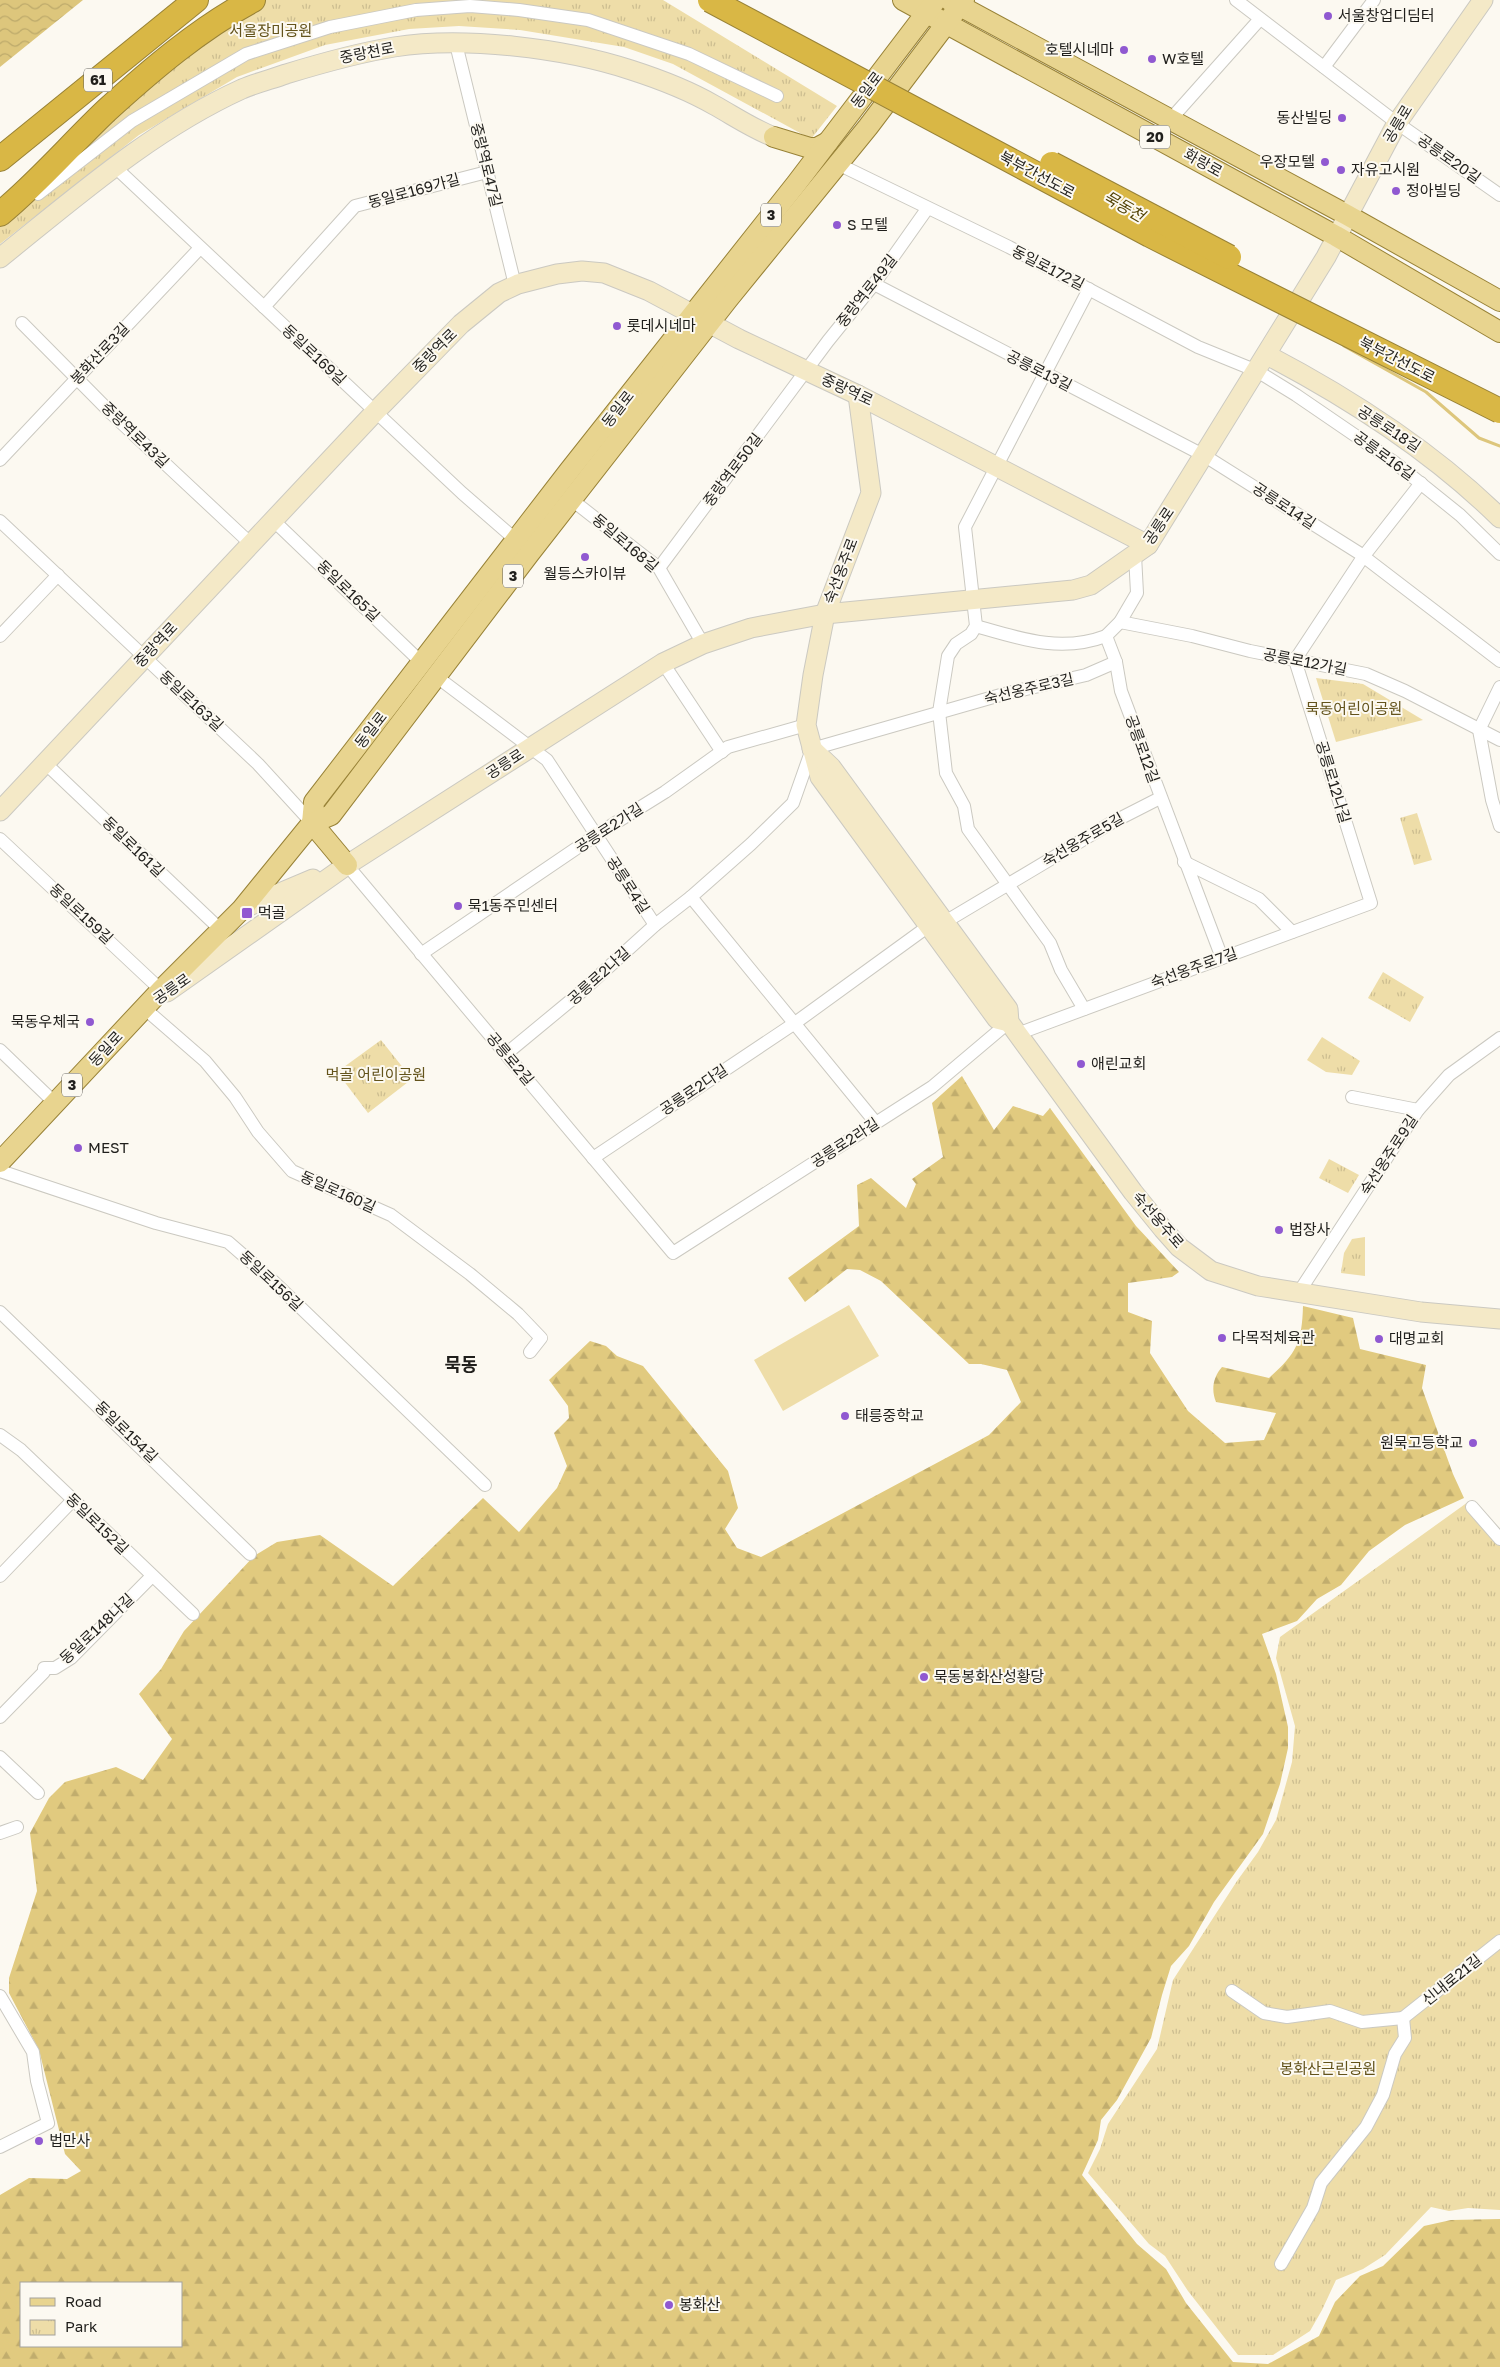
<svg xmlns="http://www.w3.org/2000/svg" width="1500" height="2367" font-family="'Golos Text','Noto Sans KR',sans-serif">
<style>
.forest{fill:url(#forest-firs);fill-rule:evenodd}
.park{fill:url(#park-tufts)}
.pitch{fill:#eedda8}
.water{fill:url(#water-waves)}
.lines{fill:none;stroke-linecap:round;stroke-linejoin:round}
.stream{stroke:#ddc67c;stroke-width:3}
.street-casing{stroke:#cbc9c1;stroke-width:14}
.secondary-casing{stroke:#cbc9c1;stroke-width:21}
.primary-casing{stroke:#988237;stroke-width:22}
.highway-casing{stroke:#988237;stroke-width:26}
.street{stroke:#fff;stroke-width:12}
.secondary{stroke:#f4e9c7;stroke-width:19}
.primary{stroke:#e8d48f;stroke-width:20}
.highway{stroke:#d9b745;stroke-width:24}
.highway-bridge-casing{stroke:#988237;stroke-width:26;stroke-linecap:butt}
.highway-bridge{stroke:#d9b745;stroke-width:24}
.poi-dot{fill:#9059d1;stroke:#fcf9f1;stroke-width:2}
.labels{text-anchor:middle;stroke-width:4;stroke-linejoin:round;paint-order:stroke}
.shield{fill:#fcf9f1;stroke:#62605c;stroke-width:1}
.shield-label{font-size:14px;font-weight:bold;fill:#201f1c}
.poi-label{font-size:15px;fill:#201f1c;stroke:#fcf9f1;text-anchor:start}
.park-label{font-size:15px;fill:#63531b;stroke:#fcf9f1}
.street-label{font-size:15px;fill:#201f1c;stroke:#fcf9f1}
.water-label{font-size:16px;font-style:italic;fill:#524204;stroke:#fcf9f1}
.quarter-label{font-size:18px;font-weight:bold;fill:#201f1c;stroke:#fcf9f1}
</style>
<defs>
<pattern id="forest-firs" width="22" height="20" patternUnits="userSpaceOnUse" patternTransform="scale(1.25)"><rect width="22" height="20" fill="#e1ca7f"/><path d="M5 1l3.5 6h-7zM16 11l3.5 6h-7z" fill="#c1ad6d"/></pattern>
<pattern id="park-tufts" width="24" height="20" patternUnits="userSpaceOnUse" patternTransform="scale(1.25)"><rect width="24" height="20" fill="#eedda8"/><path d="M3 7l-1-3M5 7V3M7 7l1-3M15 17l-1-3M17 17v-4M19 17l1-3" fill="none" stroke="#ccbd90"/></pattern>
<pattern id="water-waves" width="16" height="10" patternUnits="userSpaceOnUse" patternTransform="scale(1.25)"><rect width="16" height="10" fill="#ddc67c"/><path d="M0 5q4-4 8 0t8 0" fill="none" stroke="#bdaa6b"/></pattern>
</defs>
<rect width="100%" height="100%" fill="#fcf9f1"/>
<path class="forest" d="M962 1076 994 1130 1013 1106 1043 1116 1050 1108 1136 1226 1179 1272 1172 1277 1128 1283V1312L1152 1321 1150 1353 1188 1411 1225 1443 1264 1440 1276 1413 1216 1402C1211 1390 1213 1377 1222 1367L1269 1378C1296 1354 1302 1343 1303 1306L1353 1318 1360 1349 1426 1365 1422 1388 1453 1474 1464 1498 1405 1525 1369 1551 1341 1585 1317 1599 1297 1621 1262 1634 1276 1674 1288 1727V1748L1280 1784 1263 1834 1214 1902 1189 1946 1171 1966 1162 1995 1151 2038 1117 2100 1101 2120 1098 2140 1082 2175 1137 2244 1166 2269 1186 2303 1233 2362 1268 2364 1319 2336 1335 2302 1360 2276 1383 2266 1424 2226 1451 2220 1500 2219V2367H0V2195L29 2178 67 2179 81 2171 65 2154 39 2050 9 1993V1978L37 1891 30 1833 49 1798 65 1782 116 1767 143 1780 172 1739 139 1694 161 1669 184 1631 254 1556 277 1542 320 1535 393 1586 483 1498 519 1532 557 1488 567 1466 554 1433 569 1418 568 1406 549 1380 590 1341 606 1346 617 1356 643 1366 728 1471 738 1508 725 1529 737 1548 761 1557 989 1435 1021 1402 1007 1370 981 1364H969L881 1281 860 1270 847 1269 805 1302 788 1278 859 1226 857 1185 871 1178 906 1208 916 1184 912 1179 943 1157 932 1103ZM21 2283H181V2346H21Z"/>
<g class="park">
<path d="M263 0H663L837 106 811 139 673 64 624 47 520 30 459 26 409 29 325 45 237 77 139 135 0 244V220L126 104 208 34Z"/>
<path d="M1316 678 1363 684 1423 720 1336 742Z"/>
<path d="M1417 813 1432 860 1414 865 1400 818Z"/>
<path d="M1383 972 1424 997 1410 1022 1368 998Z"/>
<path d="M1322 1037 1360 1061 1352 1075 1326 1072 1307 1060Z"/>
<path d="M381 1040 412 1079 368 1113 337 1072Z"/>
<path d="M1329 1159 1359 1175 1348 1193 1319 1178Z"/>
<path d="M1365 1237V1276L1341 1273 1344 1253 1352 1239Z"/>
<path d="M1468 1502 1500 1540V2210L1468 2208 1449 2211 1431 2207 1385 2255 1363 2269 1336 2280 1322 2310 1310 2331 1273 2355H1238L1188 2291 1165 2256 1149 2244 1088 2173 1100 2149 1108 2124 1157 2049 1173 1980 1237 1881 1258 1852 1276 1820 1292 1762 1295 1726 1276 1658 1280 1637Z"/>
</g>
<path class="pitch" d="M849 1305 879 1356 783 1411 754 1360Z"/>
<path class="water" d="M0 0H83L0 67Z"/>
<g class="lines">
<path class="stream" d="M1344 346 1426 392 1479 438 1500 446"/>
<g class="street-casing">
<g id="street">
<path d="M1236 0 1397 123 1500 195"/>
<path d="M456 44 515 285"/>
<path d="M1324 67 1374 0"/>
<path d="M1159 139 1170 120 1260 19"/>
<path d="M838 164 1009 247 1198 347 1257 371 1296 395 1394 462 1460 515 1500 554"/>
<path d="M115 167 462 493 516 540"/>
<path d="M38 194 132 121 246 54 330 27 416 10 470 6 519 10 588 20 689 54 777 96"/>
<path d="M874 284 1205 456 1359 553 1500 661"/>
<path d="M264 307 355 206 487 172"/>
<path d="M22 323 112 414 251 544"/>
<path d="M0 460 200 248"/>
<path d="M572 500 659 568 703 644"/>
<path d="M273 520 422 663"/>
<path d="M0 521 258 764 312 823"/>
<path d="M1135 555 1137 593 1120 622 1106 636 1116 662 1121 691 1222 958"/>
<path d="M659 568 828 341 874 284 927 209"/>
<path d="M1120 622 1192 636 1250 651 1366 674 1405 691 1500 740"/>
<path d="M976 626C1021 639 1061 653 1106 636"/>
<path d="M0 636 58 575"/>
<path d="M663 663 722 752"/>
<path d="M437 677 547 760 655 925"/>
<path d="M1500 687 1479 730 1492 800 1500 826"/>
<path d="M45 763 222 931"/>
<path d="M0 839 161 990"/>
<path d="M1184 862 1259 899 1292 932"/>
<path d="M347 865 673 1253 932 1087 1009 1022"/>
<path d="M691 897 876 1123"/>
<path d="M945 922 1111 823 1160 798"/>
<path d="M421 954 596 835 665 792 728 747 806 725"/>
<path d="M144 1008 205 1061 235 1097 258 1132 292 1171 391 1215 470 1274 518 1314 541 1338 530 1352"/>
<path d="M1084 1009 1061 970 1050 943 968 829 964 806 946 773 939 712 948 656 956 644 971 634 976 626 965 527 1089 289"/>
<path d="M1017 1034 1371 903 1295 660 1363 557 1421 483"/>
<path d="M0 1050 55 1103"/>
<path d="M506 1054 581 992 655 925 691 897 751 844 793 803 812 749 1004 694 1086 675 1116 662"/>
<path d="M1352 1097 1418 1110"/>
<path d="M593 1158 795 1023 930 925"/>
<path d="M0 1171 156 1223 228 1242 274 1282 485 1485"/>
<path d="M1299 1292 1418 1110 1449 1075 1500 1038"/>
<path d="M0 1312 250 1554"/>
<path d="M0 1435 21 1450 193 1614"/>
<path d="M1472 1507 1500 1539"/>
<path d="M0 1576 73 1500"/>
<path d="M0 1717 44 1672V1668H55L71 1658 152 1576"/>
<path d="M0 1757 38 1793"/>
<path d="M0 1833 17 1827"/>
<path d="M1232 1991 1264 2013 1287 2017 1330 2011 1362 2022 1403 2018"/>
<path d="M0 1996 33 2052 37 2081 48 2123 0 2147"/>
<path d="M1403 2018 1500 1941"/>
<path d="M1281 2264 1313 2208 1321 2183 1366 2127 1383 2095 1395 2054 1405 2038 1403 2018"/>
</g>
</g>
<g class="secondary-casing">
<g id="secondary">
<path d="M0 258C76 197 152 130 242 89 256 83 272 79 286 74 322 63 357 53 394 47 464 36 564 48 631 70 659 79 688 90 714 105 734 116 753 129 774 137"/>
<path d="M1267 355C1351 399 1432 451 1500 518"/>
<path d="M858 395 871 493 825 614 813 675 806 725 820 777 997 1019 1009 1022"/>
<path d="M812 749 831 767 1008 1009 1009 1022 1133 1192 1163 1229 1179 1247 1211 1271 1258 1286 1421 1312 1500 1319"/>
<path d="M0 811 375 412 461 324 499 293 518 284 557 274 582 271 604 273 649 291 739 339 858 395 1148 545"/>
<path d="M242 909 313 879"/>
<path d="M167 992 347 865 663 663 703 644 751 628 825 614 1073 590 1091 585 1148 545 1326 257 1397 123 1483 0"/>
</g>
</g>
<g class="primary-casing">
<g id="primary">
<path d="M903 0 1336 236 1500 332"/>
<path d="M949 0 1347 215 1500 301"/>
<path d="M774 137 810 148H817L828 142"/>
<path d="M312 823 314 802 569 471 796 184 936 0"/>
<path d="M312 823 347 865"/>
<path d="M0 1162 161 990 242 909 312 823 331 815 529 554 728 299 868 127 964 0"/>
</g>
</g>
<g class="highway-casing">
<g id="highway">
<path d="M0 159 196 0"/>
<path d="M0 214C39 182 71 144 107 110 151 70 200 28 253 0"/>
</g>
</g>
<use href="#street" class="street"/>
<use href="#secondary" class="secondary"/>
<use href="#primary" class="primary"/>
<use href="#highway" class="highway"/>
<g class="highway-bridge-casing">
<g id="highway-bridge">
<path d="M710 0 1150 235 1500 411"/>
<path d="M1052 164 1229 257"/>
</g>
</g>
<use href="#highway-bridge" class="highway-bridge"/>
</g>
<g class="poi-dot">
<circle cx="1328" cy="16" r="5"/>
<circle cx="1124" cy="50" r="5"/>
<circle cx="1152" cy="59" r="5"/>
<circle cx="1342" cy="118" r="5"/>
<circle cx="1325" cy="162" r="5"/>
<circle cx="1341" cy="170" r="5"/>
<circle cx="1396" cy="191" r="5"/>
<circle cx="837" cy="225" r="5"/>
<circle cx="617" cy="326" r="5"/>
<circle cx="585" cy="557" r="5"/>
<circle cx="458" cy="906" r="5"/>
<rect x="241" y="907" width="12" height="12" rx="2.5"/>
<circle cx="90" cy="1022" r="5"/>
<circle cx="1081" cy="1064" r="5"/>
<circle cx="78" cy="1148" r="5"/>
<circle cx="1279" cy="1230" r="5"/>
<circle cx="1222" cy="1338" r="5"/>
<circle cx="1379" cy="1339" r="5"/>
<circle cx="845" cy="1416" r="5"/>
<circle cx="1473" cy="1443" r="5"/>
<circle cx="924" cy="1677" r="5"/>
<circle cx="39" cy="2141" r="5"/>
<circle cx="669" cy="2305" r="5"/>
</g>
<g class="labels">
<g class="shield">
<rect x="84" y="68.5" width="28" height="23" rx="4"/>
<rect x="1140" y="125.5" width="30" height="23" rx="4"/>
<rect x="761" y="203.5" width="20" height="23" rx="4"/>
<rect x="503" y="564.5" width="20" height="23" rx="4"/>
<rect x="62" y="1073.5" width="20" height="23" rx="4"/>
</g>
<g class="shield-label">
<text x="98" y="85">61</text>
<text x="1155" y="142">20</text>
<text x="771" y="220">3</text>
<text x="513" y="581">3</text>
<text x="72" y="1090">3</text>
</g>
<g class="poi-label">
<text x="1338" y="21">서울창업디딤터</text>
<text x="1114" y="55" text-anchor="end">호텔시네마</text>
<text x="1162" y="64">W호텔</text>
<text x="1332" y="123" text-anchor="end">동산빌딩</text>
<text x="1315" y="167" text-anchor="end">우장모텔</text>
<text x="1351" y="175">자유고시원</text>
<text x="1406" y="196">정아빌딩</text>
<text x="847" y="230">S 모텔</text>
<text x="627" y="331">롯데시네마</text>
<text x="585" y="579" text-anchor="middle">월등스카이뷰</text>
<text x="468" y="911">묵1동주민센터</text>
<text x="258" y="918">먹골</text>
<text x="80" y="1027" text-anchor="end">묵동우체국</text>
<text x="1091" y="1069">애린교회</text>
<text x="88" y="1153">MEST</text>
<text x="1289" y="1235">법장사</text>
<text x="1232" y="1343">다목적체육관</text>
<text x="1389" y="1344">대명교회</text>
<text x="855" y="1421">태릉중학교</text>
<text x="1463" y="1448" text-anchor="end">원묵고등학교</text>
<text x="934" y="1682">묵동봉화산성황당</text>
<text x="49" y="2146">법만사</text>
<text x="679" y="2310">봉화산</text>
</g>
<g class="park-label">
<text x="271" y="36">서울장미공원</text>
<text x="1354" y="714">묵동어린이공원</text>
<text x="376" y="1080">먹골 어린이공원</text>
<text x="1328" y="2074">봉화산근린공원</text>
</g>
<g class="street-label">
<text transform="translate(367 53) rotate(-11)" y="5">중랑천로</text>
<text transform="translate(867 90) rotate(-53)" y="5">동일로</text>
<text transform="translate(1398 124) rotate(-59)" y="5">공릉로</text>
<text transform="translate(1449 159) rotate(35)" y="5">공릉로20길</text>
<text transform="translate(1203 163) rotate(29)" y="5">화랑로</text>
<text transform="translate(486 165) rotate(76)" y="5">중랑역로47길</text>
<text transform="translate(1037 175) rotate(28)" y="5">북부간선도로</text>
<text transform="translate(414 191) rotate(-15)" y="5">동일로169가길</text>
<text transform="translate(1048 268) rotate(27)" y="5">동일로172길</text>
<text transform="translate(867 291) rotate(-52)" y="5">중랑역로49길</text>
<text transform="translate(435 351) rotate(-45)" y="5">중랑역로</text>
<text transform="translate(100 354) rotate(-47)" y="5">봉화산로3길</text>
<text transform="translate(314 355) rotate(43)" y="5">동일로169길</text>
<text transform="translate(1397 360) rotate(27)" y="5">북부간선도로</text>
<text transform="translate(1039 371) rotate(27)" y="5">공릉로13길</text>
<text transform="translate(847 390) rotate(25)" y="5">중랑역로</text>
<text transform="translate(618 409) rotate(-52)" y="5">동일로</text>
<text transform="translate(1389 429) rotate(33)" y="5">공릉로18길</text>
<text transform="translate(135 435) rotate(44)" y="5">중랑역로43길</text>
<text transform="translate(1384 456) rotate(36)" y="5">공릉로16길</text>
<text transform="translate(733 470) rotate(-53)" y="5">중랑역로50길</text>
<text transform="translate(1284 506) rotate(33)" y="5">공릉로14길</text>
<text transform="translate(1159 526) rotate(-56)" y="5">공릉로</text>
<text transform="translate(625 543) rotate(40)" y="5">동일로168길</text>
<text transform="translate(841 571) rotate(-69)" y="5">숙선옹주로</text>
<text transform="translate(348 591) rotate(44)" y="5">동일로165길</text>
<text transform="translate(156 645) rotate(-47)" y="5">중랑역로</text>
<text transform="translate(1305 662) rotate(11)" y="5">공릉로12가길</text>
<text transform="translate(1029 689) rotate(-13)" y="5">숙선옹주로3길</text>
<text transform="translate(191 701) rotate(43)" y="5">동일로163길</text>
<text transform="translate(371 730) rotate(-52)" y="5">동일로</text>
<text transform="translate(1142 749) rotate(70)" y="5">공릉로12길</text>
<text transform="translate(505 764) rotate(-33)" y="5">공릉로</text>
<text transform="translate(1333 782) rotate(73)" y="5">공릉로12나길</text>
<text transform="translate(609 828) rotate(-33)" y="5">공릉로2가길</text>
<text transform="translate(1083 840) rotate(-30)" y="5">숙선옹주로5길</text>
<text transform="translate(133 847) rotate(44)" y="5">동일로161길</text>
<text transform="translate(628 885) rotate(57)" y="5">공릉로4길</text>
<text transform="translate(81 914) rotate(43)" y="5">동일로159길</text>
<text transform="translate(1194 968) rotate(-20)" y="5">숙선옹주로7길</text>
<text transform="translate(599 976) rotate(-42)" y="5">공릉로2나길</text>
<text transform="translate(172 989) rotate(-35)" y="5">공릉로</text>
<text transform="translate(106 1049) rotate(-47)" y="5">동일로</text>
<text transform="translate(510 1059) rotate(50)" y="5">공릉로2길</text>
<text transform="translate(694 1090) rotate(-34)" y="5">공릉로2다길</text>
<text transform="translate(845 1143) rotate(-33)" y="5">공릉로2라길</text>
<text transform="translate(1389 1155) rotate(-57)" y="5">숙선옹주로9길</text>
<text transform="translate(338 1192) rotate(24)" y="5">동일로160길</text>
<text transform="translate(1158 1220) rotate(49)" y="5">숙선옹주로</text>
<text transform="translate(271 1281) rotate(43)" y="5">동일로156길</text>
<text transform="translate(126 1432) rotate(44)" y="5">동일로154길</text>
<text transform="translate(97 1524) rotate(44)" y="5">동일로152길</text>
<text transform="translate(97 1629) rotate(-43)" y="5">동일로148나길</text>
<text transform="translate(1452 1980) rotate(-39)" y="5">신내로21길</text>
</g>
<g class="water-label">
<text transform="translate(1124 206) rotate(30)" y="6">묵동천</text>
</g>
<g class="quarter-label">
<text x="461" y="1371">묵동</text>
</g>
</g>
<rect x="20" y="2282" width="162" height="65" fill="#fcf9f1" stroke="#a4a29c"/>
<rect x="30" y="2298" width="25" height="8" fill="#e8d48f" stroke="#a4a29c"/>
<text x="65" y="2307" font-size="15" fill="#201f1c">Road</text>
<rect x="30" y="2320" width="25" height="15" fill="url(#park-tufts)" stroke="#a4a29c"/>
<text x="65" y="2332" font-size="15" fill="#201f1c">Park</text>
</svg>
